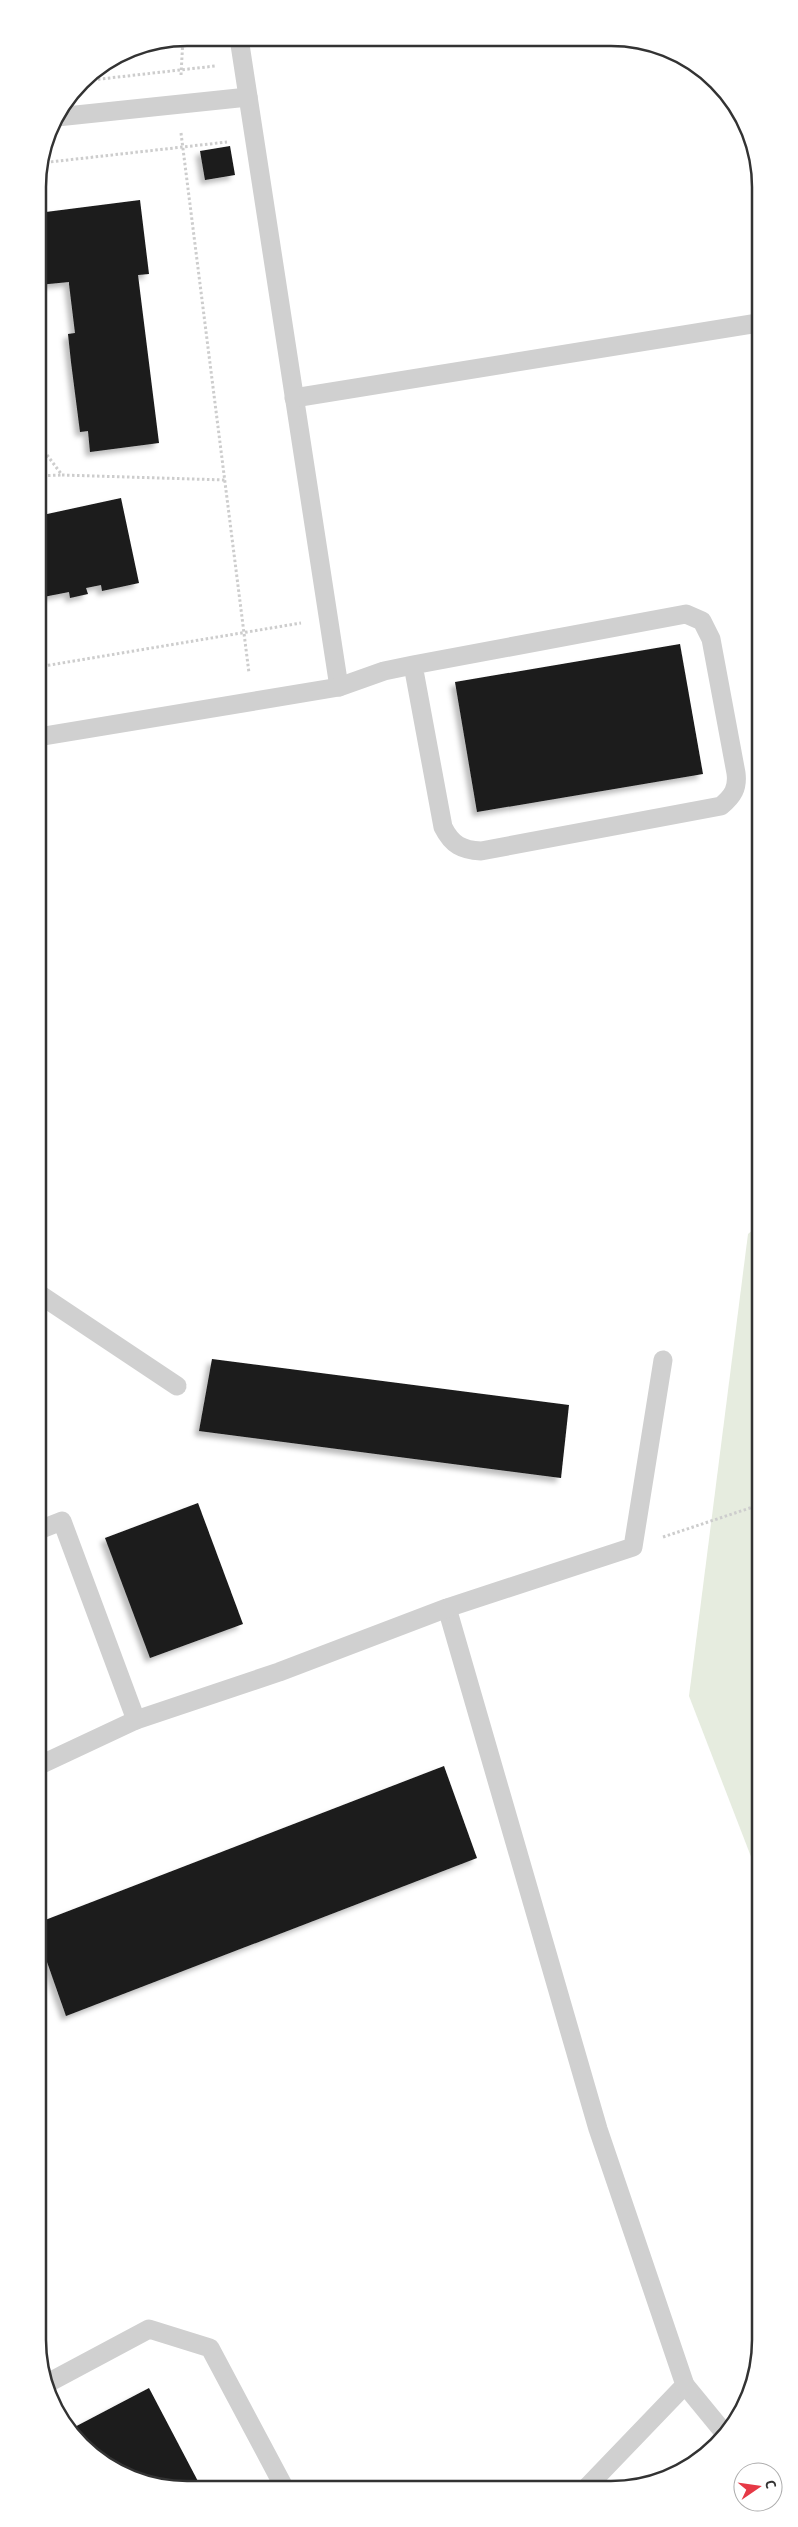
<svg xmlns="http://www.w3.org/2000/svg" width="798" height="2527" font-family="'PT Sans',sans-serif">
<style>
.green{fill:#e6ecdf}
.building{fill:#1a1a1a;filter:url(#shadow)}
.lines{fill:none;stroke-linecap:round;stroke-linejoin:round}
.path{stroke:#cdcdcd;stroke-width:3;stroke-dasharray:2.5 2.5;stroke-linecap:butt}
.service{stroke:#d0d0d0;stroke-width:19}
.rim{fill:none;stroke:#333;stroke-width:2.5}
</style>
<defs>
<filter id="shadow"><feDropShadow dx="-4.5" dy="4.5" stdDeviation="2.5" flood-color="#0004"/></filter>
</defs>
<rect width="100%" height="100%" fill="#fff"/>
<path class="green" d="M759 1225 760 1880 689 1696 748 1234Z"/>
<g class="building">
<path d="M230 146 235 175 205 180 200 151Z"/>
<path d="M140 200 149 274 138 275 159 443 90 452 88 431 80 432 71 362 68 334 75 333 69 284V282L38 285V213Z"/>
<path d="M121 498 139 583 102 591 101 585 86 588 88 594 70 598 69 592 38 598V516Z"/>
<path d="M680 644 703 774 477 812 455 682Z"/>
<path d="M212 1359 569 1405 561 1478 199 1431Z"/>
<path d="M198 1503 243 1624 150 1658 105 1538Z"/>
<path d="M444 1766 477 1858 66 2016 40 1942V1922Z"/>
<path d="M149 2388 201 2487H158L121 2474 82 2446 69 2430Z"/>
</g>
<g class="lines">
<g class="path">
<path d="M181 75 183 38"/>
<path d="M83 81 215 66"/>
<path d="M181 133 249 673"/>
<path d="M41 163 227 142"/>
<path d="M38 443 62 475 225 480"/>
<path d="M38 476 61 475"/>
<path d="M38 667 301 623"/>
<path d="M663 1537 759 1505"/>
</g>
<g class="service">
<path d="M239 38 339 687"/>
<path d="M57 117 248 97"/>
<path d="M294 398 758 323"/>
<path d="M38 737 339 687 384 671 413 665 686 614 702 621 711 639 736 773C738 788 733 796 721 806L481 851C462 850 452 845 443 827L413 665"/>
<path d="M39 1294 177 1386"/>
<path d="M39 1530 62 1521 136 1720"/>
<path d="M447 1608 598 2129 685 2385 587 2487"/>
<path d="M40 1765 136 1720 279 1672 447 1608 633 1547 663 1360"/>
<path d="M46 2384 149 2329 210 2348 284 2487"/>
<path d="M685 2385 726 2435"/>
</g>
</g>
<path d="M0 0H798V2527H0ZM187 46H611A141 141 0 0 1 752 187V2340A141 141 0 0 1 611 2481H187A141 141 0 0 1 46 2340V187A141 141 0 0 1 187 46Z" fill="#fff" fill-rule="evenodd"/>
<path class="rim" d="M187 46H611A141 141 0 0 1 752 187V2340A141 141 0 0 1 611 2481H187A141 141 0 0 1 46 2340V187A141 141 0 0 1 187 46Z"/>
<g transform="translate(758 2487) rotate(77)"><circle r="24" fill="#ffffff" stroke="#adadad"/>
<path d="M0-4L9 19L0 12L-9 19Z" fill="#e63946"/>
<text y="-8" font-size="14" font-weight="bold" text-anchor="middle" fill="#333333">С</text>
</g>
</svg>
